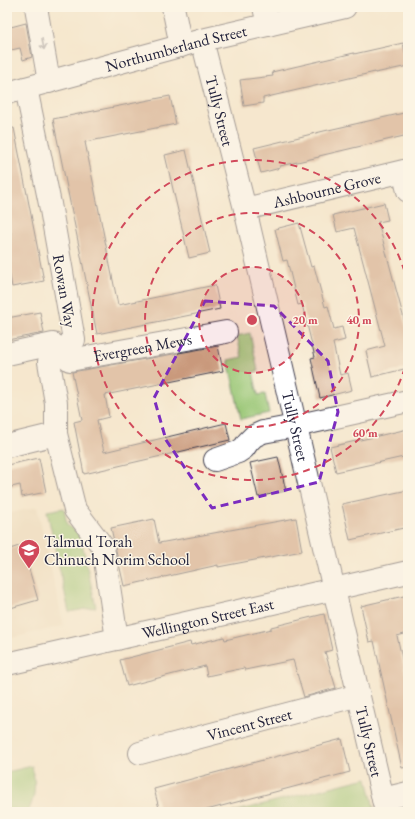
<svg xmlns="http://www.w3.org/2000/svg" width="415" height="819" font-family="'EB Garamond',serif">
<style>
.built{fill:#ebd8ba}
.green{fill:#98c675;stroke:#5d7458}
.building{fill:#c9997c}
.lines{fill:none;stroke-linecap:round;stroke-linejoin:round}
.minor-casing{stroke:#424051;stroke-width:24}
.minor{stroke:#fff;stroke-width:22}
.oneway{stroke:#9c9ca7}
.marked{fill:none;stroke:#7b2cbf;stroke-width:3;stroke-dasharray:8 5;stroke-linejoin:round}
.ring{fill:none;stroke:#d1495b;stroke-width:2;stroke-dasharray:7 5}
.labels{text-anchor:middle;stroke-width:3;stroke-linejoin:round;paint-order:stroke}
.street-label{font-size:16px;fill:#22223b;stroke:#fcf5e5}
.poi-label{font-size:16px;fill:#22223b;stroke:#fcf5e5;text-anchor:start}
.centre{fill:#d1495b;stroke:#fcf5e5;stroke-width:2}
.ring-label{font-size:12px;text-anchor:middle;font-weight:bold;fill:#d1495b;stroke:#fcf5e5;stroke-width:3;stroke-linejoin:round;paint-order:stroke}
</style>
<rect width="100%" height="100%" fill="#fcf5e5"/>
<filter id="ink" filterUnits="userSpaceOnUse"><feTurbulence type="fractalNoise" baseFrequency=".025" numOctaves="2"/><feDisplacementMap in="SourceGraphic" scale="8" xChannelSelector="R" yChannelSelector="G"/><feConvolveMatrix kernelMatrix="1 2 1 2 8 2 1 2 1" color-interpolation-filters="sRGB"/></filter>
<filter id="wash" filterUnits="userSpaceOnUse"><feTurbulence type="fractalNoise" baseFrequency=".012" numOctaves="4" result="noise"/><feDisplacementMap in="SourceGraphic" scale="16" xChannelSelector="R" yChannelSelector="G"/><feGaussianBlur stdDeviation="0.9" result="paint"/><feColorMatrix in="noise" values="0 0 0 0 0 0 0 0 0 0 0 0 0 0 0 0 0 1.4 0 .05"/><feComposite in="paint" operator="in"/></filter>
<g filter="url(#wash)">
<rect width="100%" height="100%" fill="#f5e7ce"/>
<path class="built" d="M37 507 64 626 7 639V514Z"/>
<g class="green">
<path d="M250 333 258 371 253 372 258 395 265 394 269 413 241 419 228 360 242 357 237 336Z"/>
<path d="M64 508 67 525 80 534 96 607 69 612 47 511Z"/>
<path d="M32 766C36 784 36 795 28 812H7V772Z"/>
<path d="M367 778 375 812H233L354 781Z"/>
</g>
<g id="blocks">
<g class="building">
<path d="M26 23 32 57 23 60 20 48 7 51V28Z"/>
<path d="M403 43 408 66 375 73V72L263 98V103L244 106 240 80 273 76 272 72 354 53V54Z"/>
<path d="M170 96 176 124 85 142 118 305 215 285 220 309 97 334 53 119Z"/>
<path d="M408 112V135L319 156V157L280 166V168L261 173 254 148 324 131Z"/>
<path d="M14 128 44 281 12 287 7 259V235L11 234 7 214V129Z"/>
<path d="M186 150 210 253 189 258 165 155Z"/>
<path d="M384 203 388 220 378 222 408 334V368L372 377 366 351 385 346 354 228 337 232 333 215Z"/>
<path d="M299 223 311 267 314 266 325 307 328 306 334 329 342 327 345 340 333 343 340 375 348 373 352 390 320 398 311 358 315 357 302 304 298 305 287 260 283 261 275 229Z"/>
<path d="M40 312 44 333 7 340V318Z"/>
<path d="M218 346 223 371 105 395 109 417 97 420 104 452 226 423 230 440 84 474 74 422 82 420 72 372Z"/>
<path d="M408 429V456L336 472 330 447Z"/>
<path d="M278 457 286 491 258 497 250 463Z"/>
<path d="M39 458 46 492 22 497 20 485 7 488V465Z"/>
<path d="M408 490V527L350 540 342 504Z"/>
<path d="M296 518 302 551 218 567V565L124 586 111 528 154 519 159 543Z"/>
<path d="M22 545 38 600 7 609V550Z"/>
<path d="M408 595V633L397 636 408 685V767L402 768 374 641 369 642 361 606Z"/>
<path d="M324 614 332 650 325 652 336 688 304 697 293 660 245 670 244 668 207 676 205 666 127 686 120 660 190 642 191 645 224 637 225 640 271 629V627Z"/>
<path d="M342 739 350 772 199 812H160L154 789Z"/>
</g>
</g>
</g>
<g filter="url(#ink)">
<use href="#blocks" fill-opacity="0" stroke="#424051" stroke-width="1"/>
<g class="lines">
<g class="minor-casing">
<g id="minor">
<path d="M36 7 49 82"/>
<path d="M173 7 181 46"/>
<path d="M264 7 268 25"/>
<path id="s1" d="M202 40 245 209 386 812"/>
<path id="s2" d="M7 93 202 40 345 7"/>
<path d="M403 172 408 191"/>
<path id="s3" d="M245 209 408 170"/>
<path id="s4" d="M7 354 53 344 70 360 226 332"/>
<path d="M56 434 75 510 103 547 117 639"/>
<path d="M7 446 56 434V403L49 362 74 340 50 204 26 88"/>
<path d="M215 460 238 452 244 448 248 442 254 436 263 432 295 426 408 401"/>
<path id="s5" d="M7 664 408 572"/>
<path id="s6" d="M140 753 359 695"/>
<path d="M383 799 408 793"/>
</g>
</g>
<use href="#minor" class="minor"/>
</g>
<defs><path id="oneway-shaft" d="M-6 0H5M1.5-3L5.5 0L1.5 3" fill="none" stroke-width="1.6" stroke-linecap="round" stroke-linejoin="round"/></defs>
<use class="oneway" href="#oneway-shaft" transform="translate(43 44) rotate(80)"/>
</g>
<path d="M0 0H415V819H0ZM205 301 274 306 328 361 338 412 319 482 212 508 166 440 154 398Z" fill="#f5e7ce" fill-opacity=".55" fill-rule="evenodd"/>
<path class="marked" d="M205 301 274 306 328 361 338 412 319 482 212 508 166 440 154 398Z"/>
<circle cx="252" cy="320" r="53" fill="#d1495b" fill-opacity=".12"/>
<g class="ring">
<circle cx="252" cy="320" r="53"/>
<circle cx="252" cy="320" r="107"/>
<path d="M408 356A160 160 0 1 1 408 284"/>
</g>
<defs>
<g id="school-pin" transform="scale(1.15)"><path d="M0 17L-7.5 6A9.5 9.5 0 1 1 7.5 6Z" fill="#d1495b" stroke="#fcf5e5"/><path d="M0-5L7-2L0 1L-7-2ZM-4 1L0 2.5L4 1V4Q0 6-4 4Z" fill="#fff"/></g>
</defs>
<g fill-rule="evenodd">
<use href="#school-pin" x="29" y="550"/>
</g>
<g class="labels">
<g class="street-label">
<text dy="6" stroke="none"><textPath href="#s2" startOffset="175">Northumberland Street</textPath></text>
<text dy="6" stroke="none"><textPath href="#s1" startOffset="73">Tully Street</textPath></text>
<text dy="6" stroke="none"><textPath href="#s3" startOffset="84">Ashbourne Grove</textPath></text>
<text transform="translate(65 291) rotate(80)" y="6">Rowan Way</text>
<text dy="6" stroke="none"><textPath href="#s4" startOffset="144">Evergreen Mews</textPath></text>
<text dy="6" stroke="none"><textPath href="#s1" startOffset="397">Tully Street</textPath></text>
<text dy="6" stroke="none"><textPath href="#s5" startOffset="206">Wellington Street East</textPath></text>
<text dy="6" stroke="none"><textPath href="#s6" startOffset="113">Vincent Street</textPath></text>
<text dy="6" stroke="none"><textPath href="#s1" startOffset="721">Tully Street</textPath></text>
</g>
<g class="poi-label">
<text x="44" y="547">Talmud Torah<tspan x="44" dy="18">Chinuch Norim School</tspan></text>
</g>
</g>
<circle cx="252" cy="320" r="6" class="centre"/>
<g class="ring-label">
<text x="305" y="324">20 m</text>
<text x="359" y="324">40 m</text>
<text x="365" y="437">60 m</text>
</g>
<rect width="415" height="819" fill="none" stroke="#fcf5e5" stroke-width="24"/>
</svg>
